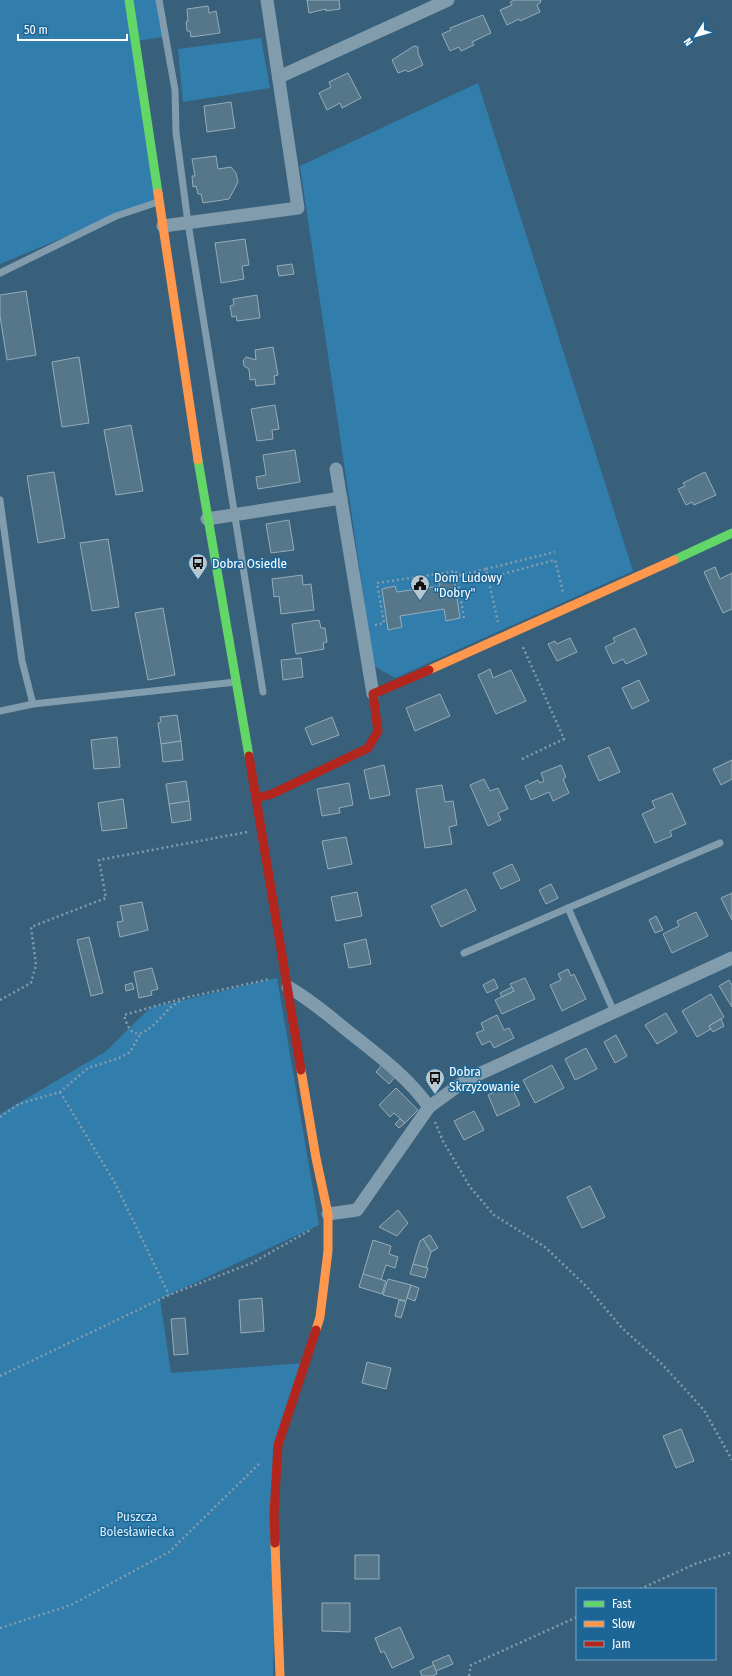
<svg xmlns="http://www.w3.org/2000/svg" width="732" height="1676" font-family="'Fira Sans Condensed',sans-serif">
<style>
.green{fill:#317dac}
.building{fill:#56768a;stroke:#96acba}
.lines{fill:none;stroke-linecap:round;stroke-linejoin:round}
.path{stroke:#819cad;stroke-width:2.5;stroke-dasharray:2 3;stroke-linecap:butt}
.lane{stroke:#819cad;stroke-width:7}
.street{stroke:#819cad;stroke-width:13}
.fast{stroke:#63d668;stroke-width:9}
.slow{stroke:#ff974d;stroke-width:9}
.jam{stroke:#b3261e;stroke-width:9}
.labels{text-anchor:middle;stroke-width:3;stroke-linejoin:round;paint-order:stroke}
.poi-label{font-size:13px;fill:#fff;stroke:#1c6696;text-anchor:start}
.park-label{font-size:13px;fill:#d6edfb;stroke:#1c6696}
</style>
<rect width="100%" height="100%" fill="#38607a"/>
<g class="green">
<path d="M0 0H158L163 37 136 41 159 198 0 264Z"/>
<path d="M261 38 270 88 183 102 178 49Z"/>
<path d="M478 83 633 571 395 678 374 666 300 166Z"/>
<path d="M277 978 319 1225 160 1299 171 1373 302 1363 279 1438 273 1676H0V1114L105 1052 150 1008Z"/>
</g>
<g class="building">
<path d="M307 0H339L340 9 326 11V9L309 13Z"/>
<path d="M514 0H541L540 3 537 5 540 12 520 21 519 19 507 25 500 10 512 5 510 2Z"/>
<path d="M208 6 209 13 216 11 220 33 191 37 190 31H187L186 22 188 21 187 9Z"/>
<path d="M483 15 491 33 472 42 474 45 461 51 459 47 450 51 442 34 451 30 450 28Z"/>
<path d="M414 46 418 47V53L423 65 408 72 406 70 398 73 392 60Z"/>
<path d="M348 73 361 98 342 108 340 103 327 110 319 93 331 87 329 82Z"/>
<path d="M231 102 235 128 207 132 204 106Z"/>
<path d="M216 156 218 169 231 167 236 173 238 182 229 199 203 203 201 194H198L196 186 193 187 192 176H195L192 159Z"/>
<path d="M245 239 249 265 242 266 244 279 221 283 215 243Z"/>
<path d="M292 264 294 274 279 276 277 266Z"/>
<path d="M26 291 36 355 7 360 0 316V295Z"/>
<path d="M257 295 260 318 237 321 236 316 232 317 230 306 234 305 233 299Z"/>
<path d="M273 347 278 375 274 376 275 384 256 386 255 379 250 380 249 369 244 366 243 361 246 357 256 360 255 350Z"/>
<path d="M79 357 89 423 62 427 52 362Z"/>
<path d="M275 405 279 429 272 430 273 439 257 441 251 409Z"/>
<path d="M131 425 143 491 116 495 104 430Z"/>
<path d="M295 450 300 482 258 489 256 477 266 475 263 455Z"/>
<path d="M54 472 65 538 38 543 27 476Z"/>
<path d="M705 472 716 495 694 505 692 502 686 505 678 489 685 486 683 483Z"/>
<path d="M289 520 294 550 271 553 266 524Z"/>
<path d="M108 539 119 607 92 611 80 543Z"/>
<path d="M715 567 720 579 732 573V609L723 613 704 572Z"/>
<path d="M302 575 303 585 311 584 314 610 281 614 279 596 274 597 272 579Z"/>
<path d="M454 577 460 618 446 621 444 609 400 616 402 627 388 630 382 589 395 586 397 592 440 586 439 580Z"/>
<path d="M163 608 175 675 148 680 135 613Z"/>
<path d="M319 620 321 628H325L327 642 323 643 324 649 296 654 292 624Z"/>
<path d="M635 628 647 654 626 664 623 659 613 664 605 647 615 642 613 638Z"/>
<path d="M570 638 577 652 557 661 548 644 555 641 557 644Z"/>
<path d="M301 658 303 677 283 680 281 660Z"/>
<path d="M490 669 493 678 511 670 526 701 496 714 478 675Z"/>
<path d="M639 680 649 701 632 709 622 688Z"/>
<path d="M440 694 450 716 415 731 406 708Z"/>
<path d="M177 715 181 741 161 744 158 723 161 722 160 717Z"/>
<path d="M332 717 339 735 312 745 305 728Z"/>
<path d="M117 737 120 767 94 769 91 740Z"/>
<path d="M181 741 183 760 163 762 161 744Z"/>
<path d="M609 747 620 772 599 781 588 756Z"/>
<path d="M732 760V779L721 785 713 769Z"/>
<path d="M384 765 390 795 370 799 364 770Z"/>
<path d="M561 765 566 777 563 779 569 793 553 801 549 792 531 800 525 786 538 780 540 783 544 781 541 773Z"/>
<path d="M484 779 490 791 498 788 508 809 498 813 501 820 488 826 470 785Z"/>
<path d="M186 781 189 801 169 804 166 784Z"/>
<path d="M349 783 353 805 339 808 340 813 322 816 317 789Z"/>
<path d="M442 785 445 802 453 801 457 825 449 827 452 844 425 848 416 789Z"/>
<path d="M672 793 686 824 670 831 672 836 655 843 642 814 655 808 652 801Z"/>
<path d="M123 799 127 828 102 831 98 803Z"/>
<path d="M189 801 191 820 172 823 169 804Z"/>
<path d="M346 837 352 864 328 869 322 841Z"/>
<path d="M512 864 520 880 501 889 493 873Z"/>
<path d="M551 884 558 898 546 904 539 890Z"/>
<path d="M466 889 476 910 441 927 431 906Z"/>
<path d="M357 892 362 916 336 921 331 897Z"/>
<path d="M732 893V920L721 898Z"/>
<path d="M142 902 148 930 120 937 117 922 123 921 120 906Z"/>
<path d="M696 912 708 936 672 953 663 934 679 926 677 921Z"/>
<path d="M656 916 663 930 655 933 649 920Z"/>
<path d="M89 937 103 993 91 996 77 940Z"/>
<path d="M366 939 371 964 349 968 344 944Z"/>
<path d="M152 968 158 989 151 991 152 995 139 998 134 972Z"/>
<path d="M568 969 571 976 574 974 586 999 562 1011 550 985 561 980 558 974Z"/>
<path d="M525 978 535 999 502 1014 495 1000 514 991 510 984Z"/>
<path d="M494 979 498 988 487 993 483 985Z"/>
<path d="M729 980 732 985V1007L719 986Z"/>
<path d="M132 983 134 989 126 991 125 985Z"/>
<path d="M512 987 514 991 502 997 500 993Z"/>
<path d="M711 994 724 1017 709 1026 711 1029 697 1037 682 1011Z"/>
<path d="M666 1013 677 1032 657 1044 645 1025Z"/>
<path d="M497 1015 504 1030 509 1028 514 1038 494 1048 490 1041 482 1045 476 1033 484 1030 481 1023Z"/>
<path d="M721 1019 724 1026 713 1032 709 1026Z"/>
<path d="M616 1035 627 1056 615 1063 604 1042Z"/>
<path d="M586 1048 597 1069 575 1080 565 1059Z"/>
<path d="M382 1065 395 1077 389 1084 376 1072Z"/>
<path d="M552 1065 564 1088 535 1103 523 1080Z"/>
<path d="M510 1084 520 1105 497 1116 488 1095Z"/>
<path d="M396 1088 418 1110 405 1123 394 1113 390 1117 379 1105Z"/>
<path d="M474 1111 484 1130 464 1140 454 1121Z"/>
<path d="M400 1119 405 1123 399 1128 395 1124Z"/>
<path d="M590 1186 605 1217 582 1228 567 1197Z"/>
<path d="M398 1210 408 1223 397 1236 379 1227Z"/>
<path d="M430 1235 438 1248 431 1252 423 1239Z"/>
<path d="M423 1239 431 1252 426 1268 413 1264 420 1241Z"/>
<path d="M373 1240 391 1246 389 1254 398 1257 395 1268 386 1265 381 1280 363 1274Z"/>
<path d="M413 1264 428 1268 425 1278 410 1274Z"/>
<path d="M363 1274 386 1281 382 1294 359 1287Z"/>
<path d="M388 1279 411 1285 406 1301 383 1295Z"/>
<path d="M411 1285 419 1288 415 1301 407 1298Z"/>
<path d="M262 1298 264 1331 241 1333 239 1300Z"/>
<path d="M399 1300 406 1302 401 1318 395 1316Z"/>
<path d="M185 1318 188 1354 174 1355 171 1319Z"/>
<path d="M367 1362 391 1368 386 1389 362 1383Z"/>
<path d="M681 1429 694 1461 676 1468 663 1436Z"/>
<rect x="355" y="1555" width="24" height="24"/>
<path d="M322 1603H350V1632L322 1631Z"/>
<path d="M400 1627 414 1658 392 1668 384 1651 381 1653 375 1638Z"/>
<path d="M449 1655 453 1664 436 1671 432 1662Z"/>
<path d="M434 1665 437 1674 432 1676H422L420 1671Z"/>
</g>
<g class="lines">
<g class="path">
<path d="M486 569 555 552"/>
<path d="M488 578 555 560 563 592"/>
<path d="M464 618 457 576 486 569 498 622"/>
<path d="M375 625 384 623 377 583 456 571 457 576"/>
<path d="M522 759 564 739 522 645"/>
<path d="M184 998C180 1001 175 1004 171 1007 157 1020 134 1055 124 1015L184 998 270 979"/>
<path d="M0 1000 31 983 36 965 31 927 106 898 99 860 247 832"/>
<path d="M60 1092 115 1183 169 1295"/>
<path d="M0 1117 19 1104 60 1092 88 1068 119 1058 130 1052 141 1033"/>
<path d="M435 1122 443 1141 470 1187 494 1215 545 1247 587 1287 622 1328 662 1364 704 1410 732 1460"/>
<path d="M0 1376 169 1295 252 1263 312 1229"/>
<path d="M640 1589 695 1564 732 1552"/>
<path d="M0 1628 71 1605 169 1552 261 1462"/>
<path d="M469 1676 471 1665 577 1617"/>
</g>
<g class="lane">
<path d="M159 0 175 90 176 132 188 223 263 692"/>
<path d="M0 273 116 216 158 202"/>
<path d="M0 500 22 661 33 704"/>
<path d="M0 711 33 704 236 682"/>
<path d="M464 953 568 908"/>
<path d="M614 1012 568 908 720 843"/>
</g>
<g class="street">
<path d="M279 77 448 0"/>
<path d="M163 226 298 208 267 0"/>
<path d="M336 469 373 694"/>
<path d="M207 519 341 498"/>
<path d="M288 987C310 999 329 1016 349 1032 377 1054 409 1078 429 1107"/>
<path d="M328 1214 357 1210 429 1107 466 1080 732 958"/>
</g>
<g class="fast">
<path d="M129 0 158 193"/>
<path d="M198 460 249 756"/>
<path d="M674 560 732 533"/>
</g>
<g class="slow">
<path d="M158 193 198 460"/>
<path d="M429 670 674 560"/>
<path d="M301 1070 316 1158 328 1214V1251L320 1317 316 1330"/>
<path d="M275 1543 280 1676"/>
</g>
<g class="jam">
<path d="M249 756 301 1070"/>
<path d="M256 798 272 794 368 748 378 731 373 694 429 670"/>
<path d="M275 1543 274 1514 278 1445 316 1330"/>
</g>
</g>
<defs>
<g id="bus-pin" transform="scale(1)"><path d="M0 17L-7.5 6A9.5 9.5 0 1 1 7.5 6Z" fill="#b9c7d0" stroke="#1c6696"/><path d="M-5-6H5V4H4V6H2V4H-2V6H-4V4H-5ZM-3.5-4V0h7V-4ZM-3.5 1.2v1.5H-2V1.2ZM2 1.2v1.5H3.5V1.2Z" fill="#111"/></g>
<g id="civic-pin" transform="scale(1)"><path d="M0 17L-7.5 6A9.5 9.5 0 1 1 7.5 6Z" fill="#b9c7d0" stroke="#1c6696"/><path d="M-.6-6.5H3V-4.5H.6V-3L4-1V1h2V6H-6V1h2V-1L-.6-3ZM-1.2 2.5V6h2.4V2.5Z" fill="#111"/></g>
</defs>
<g fill-rule="evenodd">
<use href="#bus-pin" x="198" y="563"/>
<use href="#civic-pin" x="420" y="584"/>
<use href="#bus-pin" x="435" y="1078"/>
</g>
<g class="labels">
<g class="poi-label">
<text x="212" y="568">Dobra Osiedle</text>
<text x="434" y="582">Dom Ludowy<tspan x="434" dy="15">"Dobry"</tspan></text>
<text x="449" y="1076">Dobra<tspan x="449" dy="15">Skrzyżowanie</tspan></text>
</g>
<g class="park-label">
<text x="137" y="1521">Puszcza<tspan x="137" dy="15">Bolesławiecka</tspan></text>
</g>
</g>
<rect x="576" y="1588" width="140" height="72" fill="#1c6696" stroke="#77a3c0"/>
<rect x="584" y="1601" width="20" height="6" fill="#63d668" stroke="#77a3c0"/>
<text x="612" y="1608" font-size="12" fill="#ffffff">Fast</text>
<rect x="584" y="1621" width="20" height="6" fill="#ff974d" stroke="#77a3c0"/>
<text x="612" y="1628" font-size="12" fill="#ffffff">Slow</text>
<rect x="584" y="1641" width="20" height="6" fill="#b3261e" stroke="#77a3c0"/>
<text x="612" y="1648" font-size="12" fill="#ffffff">Jam</text>
<g transform="translate(696 36) rotate(233)" stroke="#1c6696" stroke-width="3" paint-order="stroke">
<path d="M0-3L7 15L0 10L-7 15Z" fill="#ffffff"/>
<text y="-6" font-size="11" font-weight="bold" text-anchor="middle" fill="#ffffff">N</text>
</g>
<path d="M18 34v6h109v-6" fill="none" stroke="#ffffff" stroke-width="2"/>
<text x="24" y="34" font-size="12" fill="#ffffff" stroke="#1c6696" stroke-width="3" paint-order="stroke">50 m</text>
</svg>
